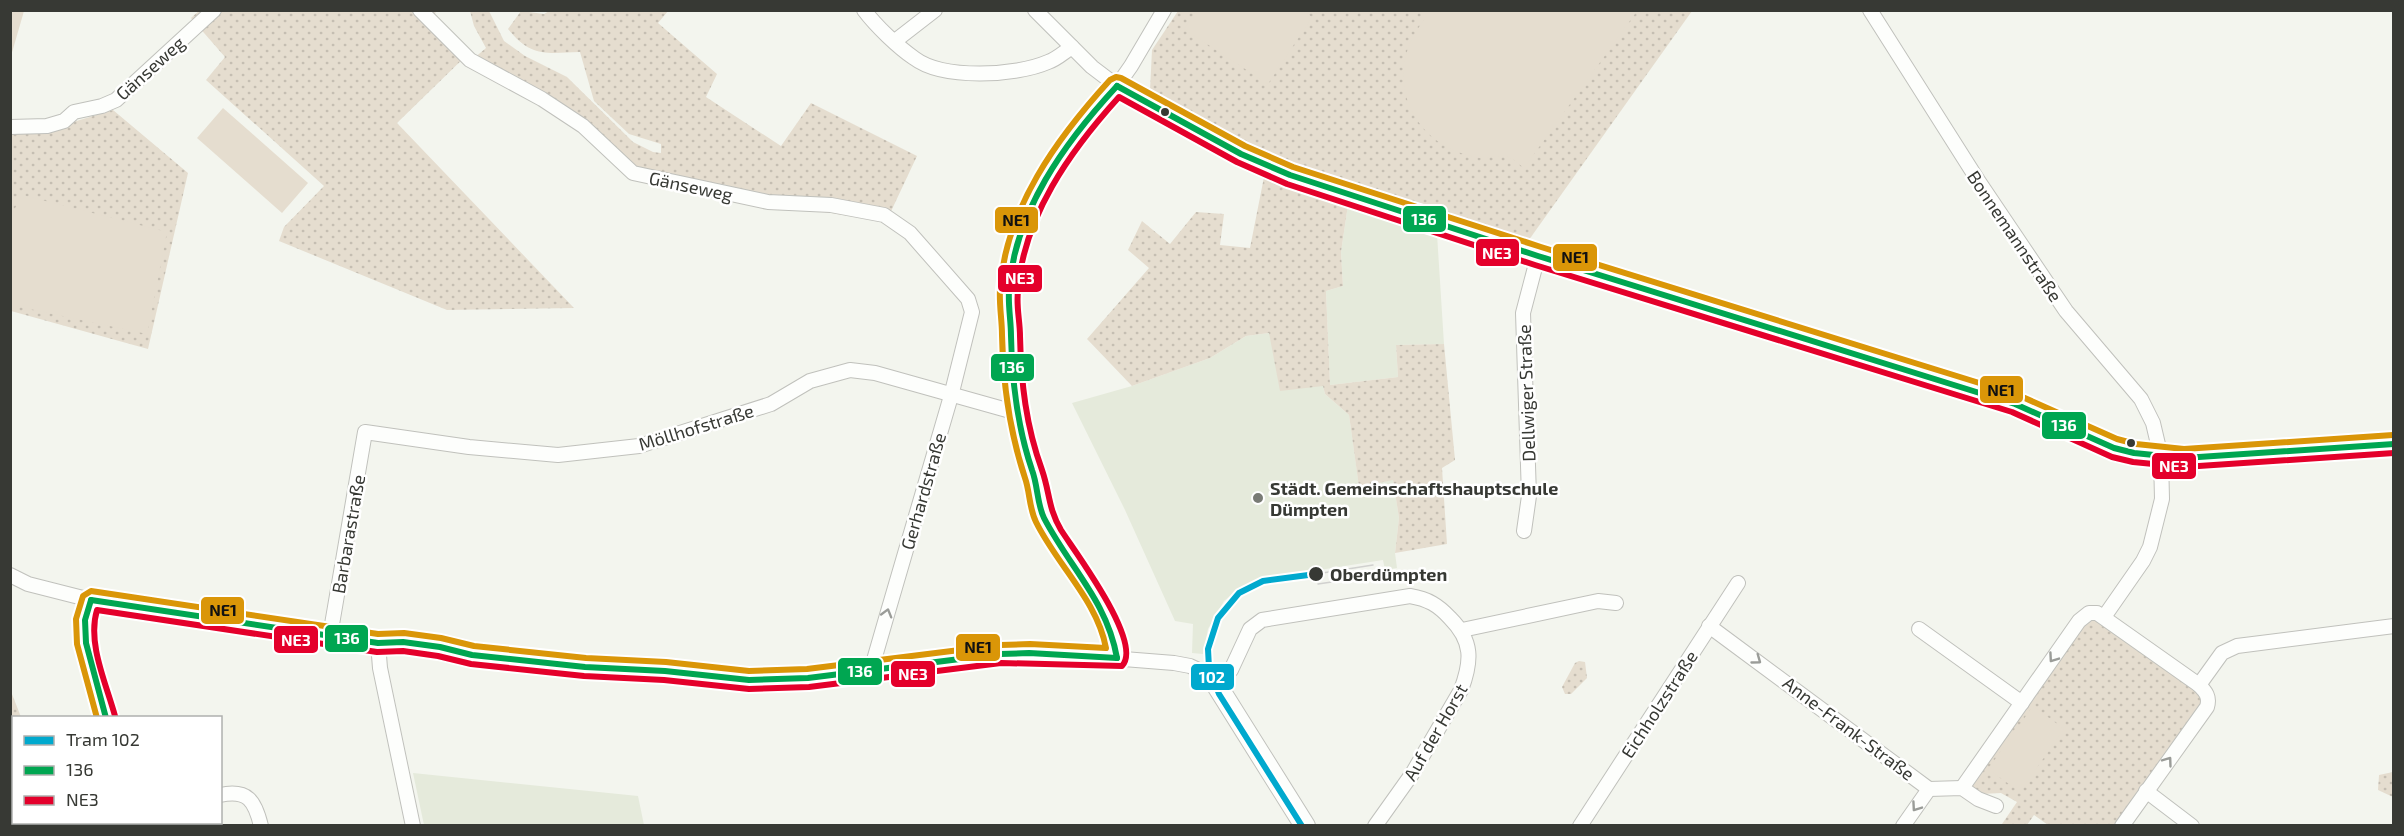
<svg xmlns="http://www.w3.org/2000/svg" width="2404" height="836" font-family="'Exo 2',sans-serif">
<defs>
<pattern id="grass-dots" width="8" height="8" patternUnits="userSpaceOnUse" patternTransform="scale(1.5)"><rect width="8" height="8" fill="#e5ddcf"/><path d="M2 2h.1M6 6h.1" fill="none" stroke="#c5beb2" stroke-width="1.8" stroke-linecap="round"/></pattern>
</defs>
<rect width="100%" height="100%" fill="#f3f5ee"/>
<g fill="#e5eadb">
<polygon points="1348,205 1437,234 1444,344 1396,345 1398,377 1330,385 1326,291 1343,286 1341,252"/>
<polygon points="1269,333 1323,386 1325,394 1349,415 1359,486 1393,479 1399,518 1395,553 1397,568 1385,570 1383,560 1255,580 1241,587 1224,601 1208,629 1203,654 1192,653 1193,624 1175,621 1125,510 1072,403 1132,386 1210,358 1246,336"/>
<polygon points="413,773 638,796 644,825 424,825"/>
</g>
<g fill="url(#grass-dots)">
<polygon points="200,10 436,11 434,17 471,51 397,123 574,308 447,310 279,241 284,227 324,186 206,80 225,57 191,18"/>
<path d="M551,10L668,11L658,23L717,74L706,97L781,146L811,103L917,156L886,222L660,185C644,174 632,162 614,153L473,59L486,48L474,26L470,11H489L504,41L525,56L567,77L633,142L653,152L661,153V144L629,134L594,101L580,52C547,53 531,58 508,29L521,11L544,14Z"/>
<polygon points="1178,11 1692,11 1526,244 1291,165 1150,90 1152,50"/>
<polygon points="113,110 188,173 148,349 11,311 10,131 40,132"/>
<polygon points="1264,177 1348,205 1341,252 1343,286 1326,291 1330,385 1398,377 1396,345 1444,344 1455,460 1442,468 1447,544 1395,553 1399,518 1393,480 1359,487 1349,415 1325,394 1323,386 1280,391 1269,333 1246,336 1210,358 1132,386 1087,339 1149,268 1128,250 1142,221 1170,244 1196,212 1224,214 1220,245 1250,248"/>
<polygon points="2089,619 2095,619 2201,695 2203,700 2114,825 2048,825 2034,815 2027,825 2003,825 2002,824 2017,802 2001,793 1982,794 1972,789 1973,781"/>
<polygon points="1579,661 1585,662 1587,678 1571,694 1565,694 1562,687 1575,663"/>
<polygon points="10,689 21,717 14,718 14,819 11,819"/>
<polygon points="2393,772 2394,772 2393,797 2378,790 2379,775"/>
</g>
<g fill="#e5ddcf">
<polygon points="11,10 24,11 11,56 10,11"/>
<polygon points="1196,11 1303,11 1312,17 1268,84 1184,29"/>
<path d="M1430,11V10L1637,11L1524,168C1519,164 1514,159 1508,157C1501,154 1489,158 1481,158C1474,157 1465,155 1458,152C1419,138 1395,96 1406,55C1410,38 1421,24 1430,11Z"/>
<polygon points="223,108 308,183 282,213 197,138"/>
<polygon points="22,195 167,232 147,334 11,305 11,216"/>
<polygon points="2033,706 2064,729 2020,792 1988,769"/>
</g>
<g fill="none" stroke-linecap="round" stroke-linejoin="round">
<defs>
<g id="street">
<polyline points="420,10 470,60 542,99 583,126 633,173 768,202 831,205 884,215 910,233 968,299 972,312 951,396 887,615 874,660 875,670"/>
<path d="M864,10C876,26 898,47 914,58C943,80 1016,76 1048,62C1057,59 1064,52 1072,47L1092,67L1117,86L1272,168L1538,256L2015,404L2114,448L2134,453L2184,458L2394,444"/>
<polyline points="1035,10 1072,47"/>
<polyline points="1870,10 1979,182 2066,311 2141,399 2153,423 2161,457 2162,499 2150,547 2143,561 2104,617"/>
<polyline points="895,41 935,10"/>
<polyline points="10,127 47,126 64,121 74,112 102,106 116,100 214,10"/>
<polyline points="1524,531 1529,496 1523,313 1538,256"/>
<path d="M10,575L28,584L91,600L378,643L403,642L440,647L472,655L585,667L665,671L749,680L808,678L1000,654L1086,656L1174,663L1190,666L1207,674L1216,684L1231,670L1250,629L1262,620L1410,596C1428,599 1438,605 1450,618C1473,641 1472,661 1461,690L1412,774L1375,826"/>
<polyline points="91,600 85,620 86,643 106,718"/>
<polyline points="1709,626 1929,789 1962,788 1978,799 1996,806"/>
<polyline points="1919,629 2022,703"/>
<polyline points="1462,630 1598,601 1616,603"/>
<polyline points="330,636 365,432 469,447 558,455 639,446 771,404 810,381 850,370 875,373 1014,412"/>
<polyline points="378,643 380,668 413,826"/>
<polyline points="1117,658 1115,639 1098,603 1043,516 1037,483 1024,449 1014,412 1008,291 1011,269 1021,234 1039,194 1053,168 1097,106 1117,86 1131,66 1164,10"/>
<polyline points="2199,685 2222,653 2237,646 2394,626"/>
<path d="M1962,788L2079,621L2089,613H2097L2199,685C2206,692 2210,697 2207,707L2122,826"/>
<polyline points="2146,791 2192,826"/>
<path d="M220,795C248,789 255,801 261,826"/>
<polyline points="133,822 133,826"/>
<polyline points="1580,826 1738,583"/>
<polyline points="1903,826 1929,789"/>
</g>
<polyline id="secondary" points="1216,684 1305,826"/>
</defs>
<use href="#street" stroke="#c0c1bc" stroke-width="16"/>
<use href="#secondary" stroke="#c0c1bc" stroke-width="22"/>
<use href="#street" stroke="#fdfefc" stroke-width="14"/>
<use href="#secondary" stroke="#fdfefc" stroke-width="20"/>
<g stroke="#d1d1cf" stroke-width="1.5">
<polyline points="1316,574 1373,565"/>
<polyline points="1318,584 1379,575"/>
</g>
<defs>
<g id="bus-1">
<polyline points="1117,86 1241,154 1290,175 1538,256 2015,404 2114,448 2134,453 2184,458 2394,444"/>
<path d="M1117,86C1065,142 1014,212 1009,291C1008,306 1011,321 1011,336C1012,383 1017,426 1032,470C1038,486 1037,504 1044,518C1070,568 1107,601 1117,658"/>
<polyline points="91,600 378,643 403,642 440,647 472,655 585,667 665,671 749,680 808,678 1000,654 1029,653 1117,658"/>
<polyline points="91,600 85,620 86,643 106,718"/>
</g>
<path id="bus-2" d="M115,716C106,683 87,643 97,610L377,652L403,651L438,656L471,664L584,676L664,680L749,689L809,687L1001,663L1122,666C1144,643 1075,552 1061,530C1048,508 1050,493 1042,470C1026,426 1021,383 1020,336C1020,321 1016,306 1018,291C1023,217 1070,151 1119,97L1237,162L1287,184L1535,265L2012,412L2112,457L2133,462L2184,467L2394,453"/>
<path id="bus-3" d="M97,718L77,644L76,619L83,596L91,591L378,634L404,633L441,638L474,646L586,658L666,662L749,671L807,669L1000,645L1030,644L1106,648C1097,600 1057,565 1036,522C1029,508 1030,492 1025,478C1009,430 1003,385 1002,335C1002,320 999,305 1000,289C1006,208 1057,138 1110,80L1116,77L1121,78L1245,146L1293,167L1541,247L2018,395L2117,439L2136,444L2184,449L2393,435"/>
</defs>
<use href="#bus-1" stroke="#fff" stroke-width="10"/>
<use href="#bus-2" stroke="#fff" stroke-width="10"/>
<use href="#bus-3" stroke="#fff" stroke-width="10"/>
<use href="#bus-1" stroke="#00a651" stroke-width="6"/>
<use href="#bus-2" stroke="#e4002b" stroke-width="6"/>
<use href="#bus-3" stroke="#da9608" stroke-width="6"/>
<defs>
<polyline id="tram-1" points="1302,826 1219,694 1209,668 1208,649 1218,618 1239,593 1263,581 1316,574"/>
</defs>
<use href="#tram-1" stroke="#fff" stroke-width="10"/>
<use href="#tram-1" stroke="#00a9ce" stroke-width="6"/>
</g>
<defs><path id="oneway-chevron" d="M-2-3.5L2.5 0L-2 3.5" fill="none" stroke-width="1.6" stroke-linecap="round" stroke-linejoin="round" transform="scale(1.5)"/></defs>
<g stroke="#9a9c98">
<use href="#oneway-chevron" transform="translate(887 613) rotate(-74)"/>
<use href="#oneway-chevron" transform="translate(2053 658) rotate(125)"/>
<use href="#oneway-chevron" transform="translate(1757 660) rotate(36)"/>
<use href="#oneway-chevron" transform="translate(2168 761) rotate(-54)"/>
<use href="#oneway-chevron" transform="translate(1916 807) rotate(125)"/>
</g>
<g fill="#373934" stroke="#fff" stroke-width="2">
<circle cx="1165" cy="112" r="5"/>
<circle cx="2131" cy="443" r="5"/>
<circle cx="1316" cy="574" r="8"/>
</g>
<circle fill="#797b75" stroke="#fff" stroke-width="2" cx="1258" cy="498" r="6"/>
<g text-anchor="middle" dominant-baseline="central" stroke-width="5" stroke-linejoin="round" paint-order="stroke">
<g font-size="18" fill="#373934" stroke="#fff">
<text transform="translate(150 68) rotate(-42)">Gänseweg</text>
<text transform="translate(691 186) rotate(12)">Gänseweg</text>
<text transform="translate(2015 236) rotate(56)">Bonnemannstraße</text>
<text transform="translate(1526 393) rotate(-92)">Dellwiger Straße</text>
<text transform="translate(696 427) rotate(-17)">Möllhofstraße</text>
<text transform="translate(923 491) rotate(-74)">Gerhardstraße</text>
<text transform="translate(348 534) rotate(-80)">Barbarastraße</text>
<text transform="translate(1659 704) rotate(-57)">Eichholzstraße</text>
<text transform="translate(1849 728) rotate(37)">Anne-Frank-Straße</text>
<text transform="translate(1435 732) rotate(-60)">Auf der Horst</text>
</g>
<g font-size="18" font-weight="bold" fill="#373934" stroke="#fff" text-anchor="start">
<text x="1270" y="488">Städt. Gemeinschaftshauptschule<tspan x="1270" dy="21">Dümpten</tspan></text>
</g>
<g font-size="18" font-weight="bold" fill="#373934" stroke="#fff" text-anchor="start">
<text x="1330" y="574">Oberdümpten</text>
</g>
</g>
<g stroke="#fff" stroke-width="2">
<rect x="1402" y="205" width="45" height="28" rx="6" fill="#00a651"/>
<rect x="994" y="206" width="45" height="28" rx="6" fill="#da9608"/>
<rect x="1475" y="238" width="45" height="29" rx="6" fill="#e4002b"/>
<rect x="1552" y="243" width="46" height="29" rx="6" fill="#da9608"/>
<rect x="997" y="264" width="46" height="29" rx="6" fill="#e4002b"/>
<rect x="990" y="353" width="45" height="29" rx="6" fill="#00a651"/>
<rect x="1979" y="375" width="45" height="29" rx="6" fill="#da9608"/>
<rect x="2041" y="411" width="46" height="29" rx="6" fill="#00a651"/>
<rect x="2151" y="452" width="46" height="28" rx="6" fill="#e4002b"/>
<rect x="200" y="596" width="45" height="29" rx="6" fill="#da9608"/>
<rect x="324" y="624" width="45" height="29" rx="6" fill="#00a651"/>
<rect x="273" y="625" width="46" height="29" rx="6" fill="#e4002b"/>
<rect x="955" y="633" width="46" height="29" rx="6" fill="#da9608"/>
<rect x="837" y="657" width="46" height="29" rx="6" fill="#00a651"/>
<rect x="890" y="660" width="46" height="28" rx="6" fill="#e4002b"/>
<rect x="1190" y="663" width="45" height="28" rx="6" fill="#00a9ce"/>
</g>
<g font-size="16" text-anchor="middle" font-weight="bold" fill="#fff">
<text x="1424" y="225">136</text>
<text x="1497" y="259">NE3</text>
<text x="1020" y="284">NE3</text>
<text x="1012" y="373">136</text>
<text x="2064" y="431">136</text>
<text x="2174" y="472">NE3</text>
<text x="347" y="644">136</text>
<text x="296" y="646">NE3</text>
<text x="860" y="677">136</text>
<text x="913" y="680">NE3</text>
<text x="1212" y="683">102</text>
</g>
<g font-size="16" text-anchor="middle" font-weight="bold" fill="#111">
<text x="1016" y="226">NE1</text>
<text x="1575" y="263">NE1</text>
<text x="2001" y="396">NE1</text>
<text x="223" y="616">NE1</text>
<text x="978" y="653">NE1</text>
</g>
<rect width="2404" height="836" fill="none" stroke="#373934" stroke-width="24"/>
<rect x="12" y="716" width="210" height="108" fill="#ffffff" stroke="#afb0ae" stroke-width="1.5"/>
<rect x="24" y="736" width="30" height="9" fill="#00a9ce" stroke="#afb0ae" stroke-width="1.5"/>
<text x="66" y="746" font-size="18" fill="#373934">Tram 102</text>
<rect x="24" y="766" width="30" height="9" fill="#00a651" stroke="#afb0ae" stroke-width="1.5"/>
<text x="66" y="776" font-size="18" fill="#373934">136</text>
<rect x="24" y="796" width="30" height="9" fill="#e4002b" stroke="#afb0ae" stroke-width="1.5"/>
<text x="66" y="806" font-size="18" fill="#373934">NE3</text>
</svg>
